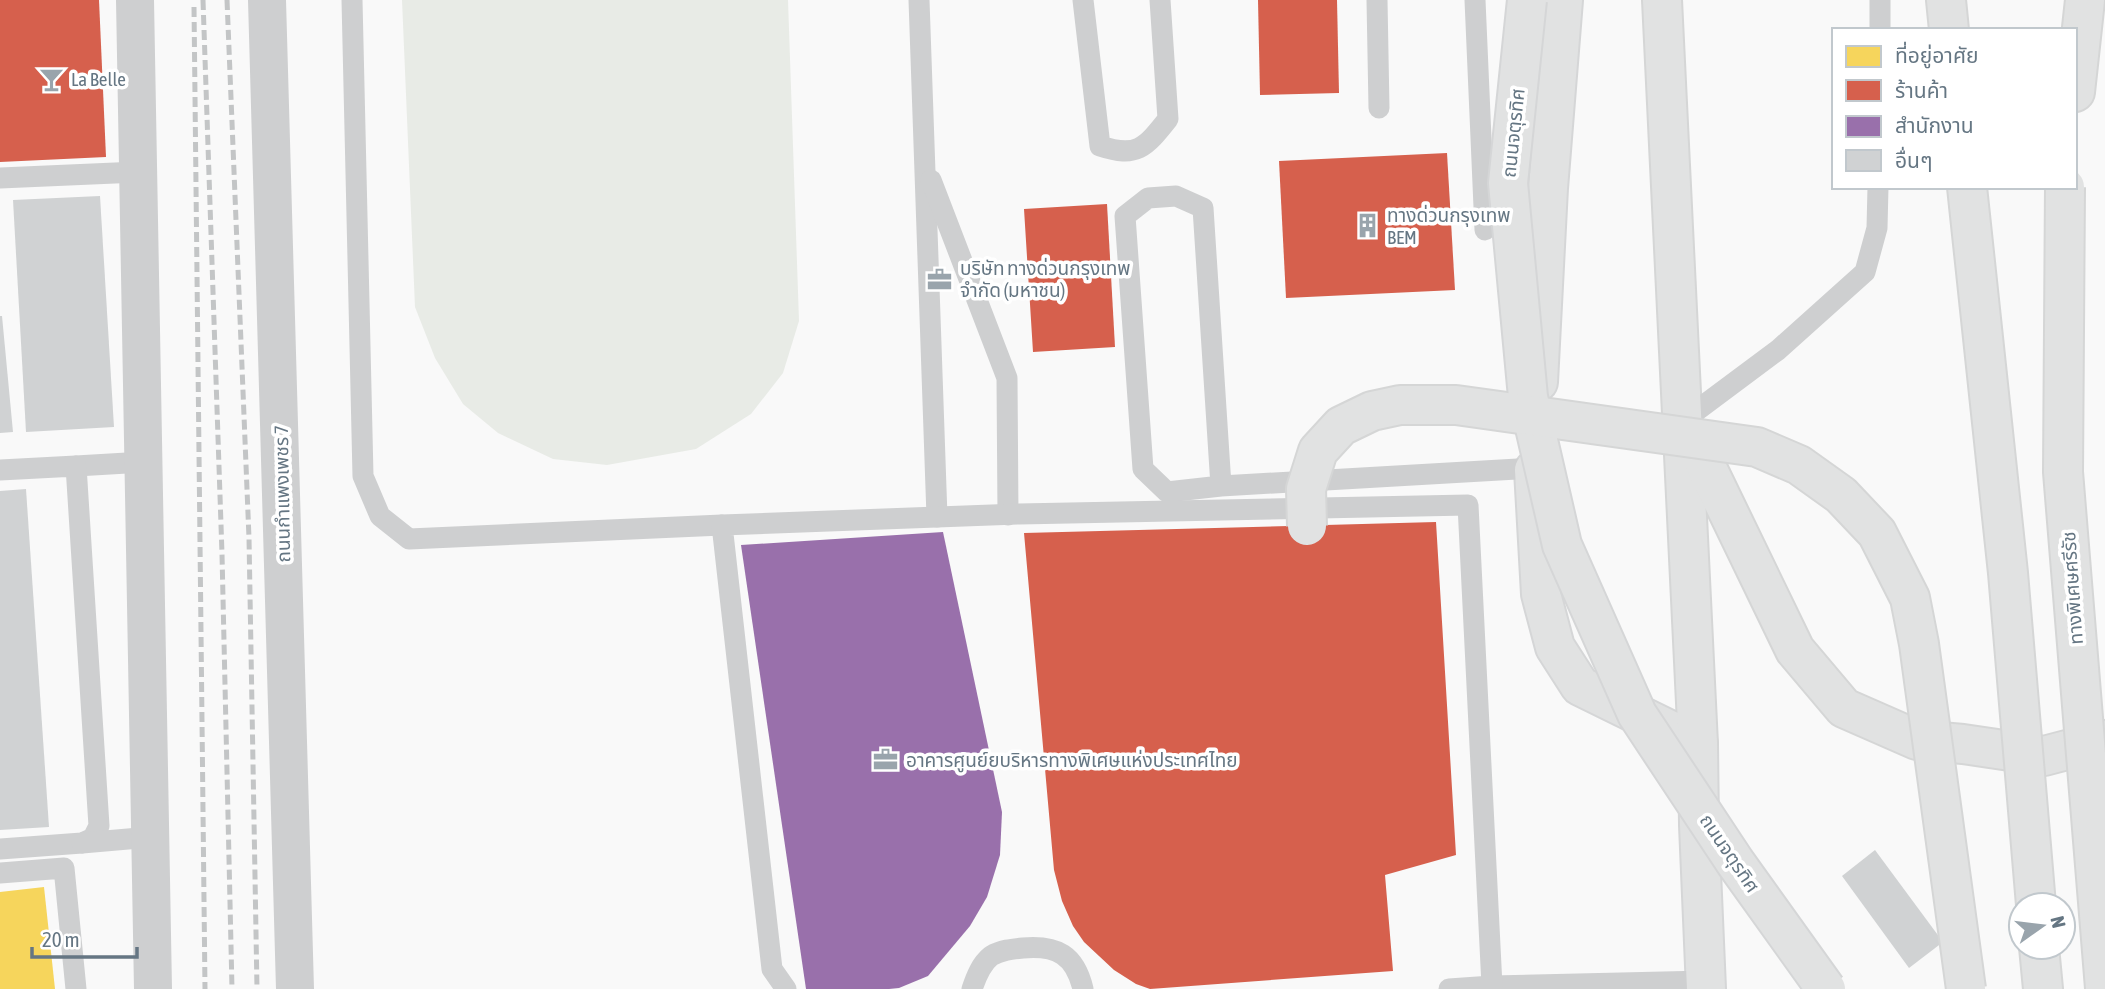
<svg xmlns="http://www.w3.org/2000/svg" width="2105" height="989" font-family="'Asap Condensed','Noto Sans Thai',sans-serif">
<rect width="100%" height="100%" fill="#f9f9f9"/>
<polygon fill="#e8ebe6" points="402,0 788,0 799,321 783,373 751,414 696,449 607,465 553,459 498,433 463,404 435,358 415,307"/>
<polygon fill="#f6d55c" points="44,887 55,989 0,989 0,892"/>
<g fill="#d6604d">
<polygon points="0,0 99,0 106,157 0,162"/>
<polygon points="1258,0 1337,0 1339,93 1260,95"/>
<polygon points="1447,153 1455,290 1286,298 1279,161"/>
<polygon points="1107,204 1115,347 1033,352 1024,209"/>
<polygon points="1436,522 1456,855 1385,875 1393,971 1150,989 1136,984 1114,970 1084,942 1073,926 1062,901 1054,870 1024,533"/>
</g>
<polygon fill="#9970ab" points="943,532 1002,812 1000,855 987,897 970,926 928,976 899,988 889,989 806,989 741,545"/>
<g fill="#d0d2d3">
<polygon points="100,196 114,427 26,432 13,200"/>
<polygon points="0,316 2,316 13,432 0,433"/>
<polygon points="26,489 49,827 0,830 0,491"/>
<polygon points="1875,850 1943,942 1909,968 1842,876"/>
</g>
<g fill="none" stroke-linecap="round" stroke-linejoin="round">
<defs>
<g id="secondary">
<polyline points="1538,382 1548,188 1563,0"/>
<polyline points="1534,470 1541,594 1555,647 1580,686 1698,744 1699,825 1706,989"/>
</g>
<g id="motorway">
<polyline points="1662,0 1698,744"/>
<polyline points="1946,0 1949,30"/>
<polyline points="2075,92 2085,0"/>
<polyline points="1691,435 1795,650 1844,708 1917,740 1963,744 2044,756 2105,740"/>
<polyline points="2039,947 2043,989"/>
</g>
</defs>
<use href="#secondary" stroke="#d5d6d7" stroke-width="42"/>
<use href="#motorway" stroke="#d5d6d6" stroke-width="42"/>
<g stroke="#cecfd0" stroke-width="21">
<polyline points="352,0 363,476 380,516 409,539 722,525"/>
<polyline points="919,0 937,517"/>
<path d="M1083,0L1100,146C1137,158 1145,148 1168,119L1160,0"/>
<polyline points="1377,0 1379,108"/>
<polyline points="1475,0 1485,230"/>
<polyline points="1880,0 1880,30"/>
<polyline points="0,178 138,172"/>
<polyline points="931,180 1007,378 1008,515"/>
<polyline points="1684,420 1778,350 1865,272 1877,228 1878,187"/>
<polyline points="76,466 144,462"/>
<polyline points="0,470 76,466 99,826 93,838 82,843 0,849"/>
<polyline points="1221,486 1203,208 1176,196 1148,198 1125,216 1143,469 1167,492 1221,486 1534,468"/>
<polyline points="82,843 151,837"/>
<polyline points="0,873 64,868 76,989"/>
<polyline points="1492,986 1706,981"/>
<polyline points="786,989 772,969 722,525 1019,514 1468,505 1492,986 1449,989"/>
<path d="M972,989C976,977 981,964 991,956C1001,950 1012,949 1023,948C1057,945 1075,955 1083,989"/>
</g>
<g stroke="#cecfd0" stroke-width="38">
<polyline points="135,0 153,989"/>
<polyline points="267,0 295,989"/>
</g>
<use href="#secondary" stroke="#e1e2e2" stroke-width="38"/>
<use href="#motorway" stroke="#e1e2e2" stroke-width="38"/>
<g stroke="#c3c5c6" stroke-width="5" stroke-dasharray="10 5" stroke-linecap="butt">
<polyline points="203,0 222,554 232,989"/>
<polyline points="227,0 249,538 257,989"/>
<polyline points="194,7 205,989"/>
</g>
<defs>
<polyline id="secondary-bridge" points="1527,0 1508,183 1528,397 1562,545 1637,714 1735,862 1826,989"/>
<g id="motorway-bridge">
<polyline points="1967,187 2008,573 2036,905"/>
<polyline points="2065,187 2063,472 2105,988"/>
<polyline points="1307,526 1306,489 1318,451 1341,426 1372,411 1400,405 1456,405 1757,447 1799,465 1841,495 1877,533 1910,598 1919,644 1966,989"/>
</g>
</defs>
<use href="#secondary-bridge" stroke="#d5d6d7" stroke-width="42" stroke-linecap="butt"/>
<use href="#motorway-bridge" stroke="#d5d6d6" stroke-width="42" stroke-linecap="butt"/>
<use href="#secondary-bridge" stroke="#e1e2e2" stroke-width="38"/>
<use href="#motorway-bridge" stroke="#e1e2e2" stroke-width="38"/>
</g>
<defs>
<symbol id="bar-bare" viewBox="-9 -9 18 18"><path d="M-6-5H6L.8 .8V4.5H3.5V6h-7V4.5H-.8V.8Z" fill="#99a4ac" stroke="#fff" stroke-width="2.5" paint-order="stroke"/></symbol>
<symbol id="building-bare" viewBox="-9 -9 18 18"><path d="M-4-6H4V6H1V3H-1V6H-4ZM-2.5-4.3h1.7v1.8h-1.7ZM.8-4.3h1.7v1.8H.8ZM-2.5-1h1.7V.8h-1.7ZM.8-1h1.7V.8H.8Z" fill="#99a4ac" stroke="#fff" stroke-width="2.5" paint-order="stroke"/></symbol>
<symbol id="office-bare" viewBox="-9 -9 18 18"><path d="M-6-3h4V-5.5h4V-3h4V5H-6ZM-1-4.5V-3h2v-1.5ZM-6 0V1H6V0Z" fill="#99a4ac" stroke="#fff" stroke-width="2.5" paint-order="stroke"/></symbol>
</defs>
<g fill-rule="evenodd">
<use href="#bar-bare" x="34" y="62" width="35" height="35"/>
<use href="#building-bare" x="1350" y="208" width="35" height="35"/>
<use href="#office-bare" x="922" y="262" width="35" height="35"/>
<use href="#office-bare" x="868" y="742" width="35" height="35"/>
</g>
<g text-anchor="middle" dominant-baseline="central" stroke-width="7" stroke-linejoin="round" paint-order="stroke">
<g font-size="19" fill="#657683" stroke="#fff" text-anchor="start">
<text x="71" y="79">La Belle</text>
<text x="1387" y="215">ทางด่วนกรุงเทพ<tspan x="1387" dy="22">BEM</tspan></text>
<text x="960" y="268">บริษัท ทางด่วนกรุงเทพ<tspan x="960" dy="22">จำกัด (มหาชน)</tspan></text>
<text x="906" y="760">อาคารศูนย์ยบริหารทางพิเศษแห่งประเทศไทย</text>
</g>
<g font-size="19" fill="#657683" stroke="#fff">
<text transform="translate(1513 133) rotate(-84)">ถนนจตุรทิศ</text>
<text transform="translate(282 494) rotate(-91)">ถนนกำแพงเพชร 7</text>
<text transform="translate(2072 588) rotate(-94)">ทางพิเศษศรีรัช</text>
<text transform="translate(1730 853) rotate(56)">ถนนจตุรทิศ</text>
</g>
</g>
<rect x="1832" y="28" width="245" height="161" fill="#ffffff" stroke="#c1c8cd" stroke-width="2"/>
<rect x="1846" y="46" width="35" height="21" fill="#f6d55c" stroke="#c1c8cd" stroke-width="2"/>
<text x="1895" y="63" font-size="21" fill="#657683">ที่อยู่อาศัย</text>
<rect x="1846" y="80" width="35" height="21" fill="#d6604d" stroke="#c1c8cd" stroke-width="2"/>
<text x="1895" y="98" font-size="21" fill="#657683">ร้านค้า</text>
<rect x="1846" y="116" width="35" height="21" fill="#9970ab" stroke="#c1c8cd" stroke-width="2"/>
<text x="1895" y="133" font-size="21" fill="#657683">สำนักงาน</text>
<rect x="1846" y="150" width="35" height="21" fill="#d0d2d3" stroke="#c1c8cd" stroke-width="2"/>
<text x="1895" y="168" font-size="21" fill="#657683">อื่นๆ</text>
<g transform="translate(2042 926) rotate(76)"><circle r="33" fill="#ffffff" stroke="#c1c8cd" stroke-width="2"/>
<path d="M0-5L12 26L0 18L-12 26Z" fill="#99a4ac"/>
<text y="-10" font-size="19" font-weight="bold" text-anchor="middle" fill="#657683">N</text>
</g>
<path d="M32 947v10h105v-10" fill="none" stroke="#657683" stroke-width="3.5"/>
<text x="42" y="947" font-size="21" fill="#657683" stroke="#ffffff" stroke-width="5" paint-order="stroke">20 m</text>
</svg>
